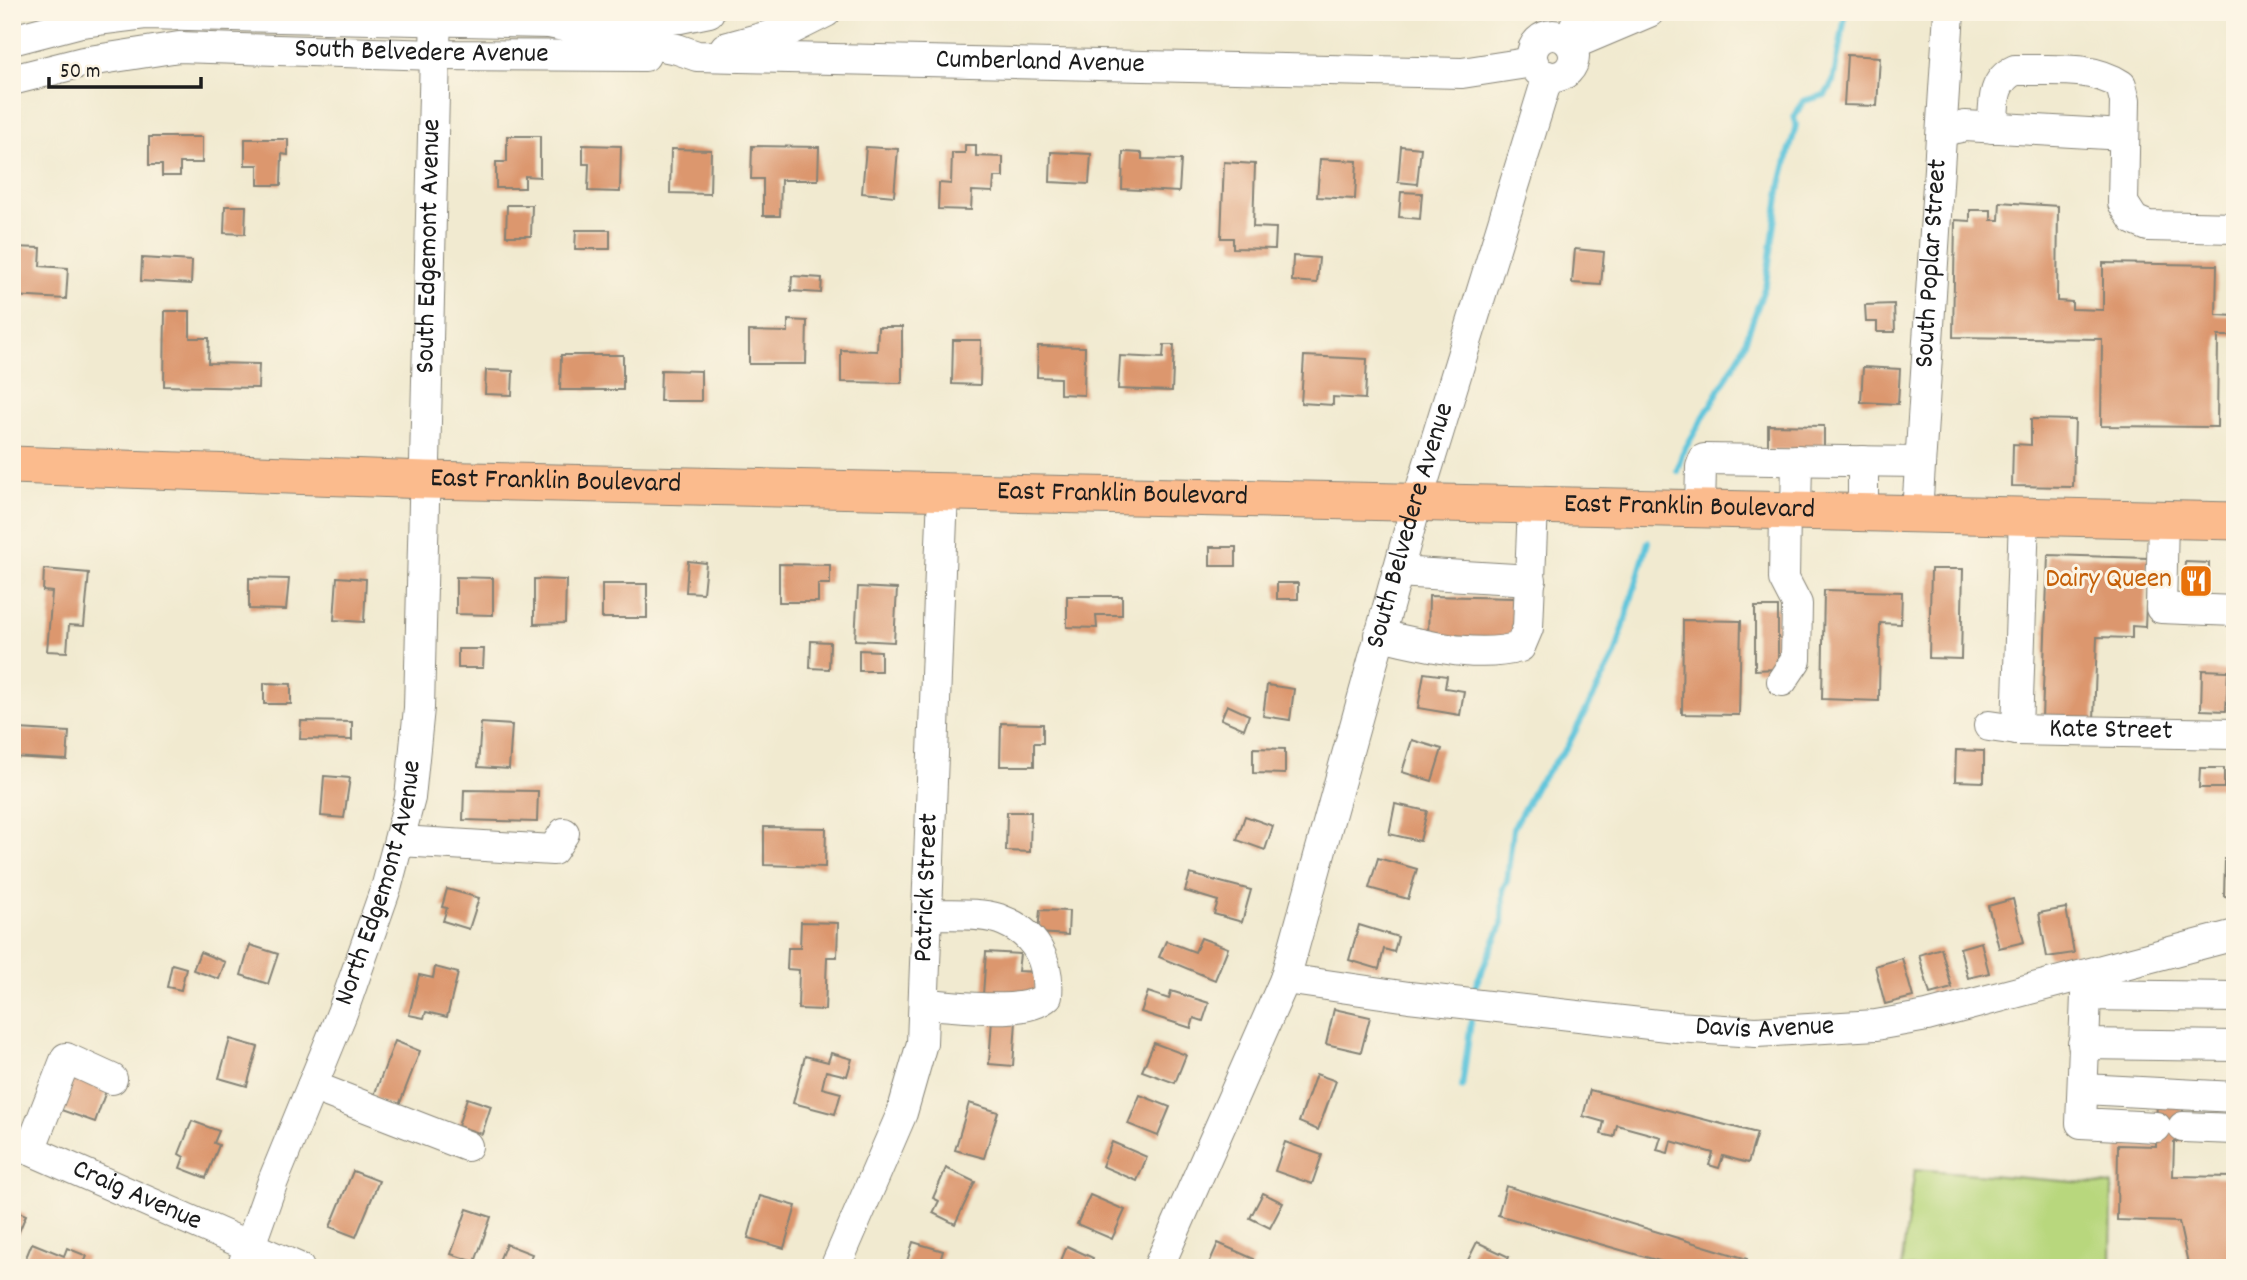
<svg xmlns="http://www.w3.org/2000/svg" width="2247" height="1280" font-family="Dekko,sans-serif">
<rect width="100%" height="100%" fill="#fcf5e5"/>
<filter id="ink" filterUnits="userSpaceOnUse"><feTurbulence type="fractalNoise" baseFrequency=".0143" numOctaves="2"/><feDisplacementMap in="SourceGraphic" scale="14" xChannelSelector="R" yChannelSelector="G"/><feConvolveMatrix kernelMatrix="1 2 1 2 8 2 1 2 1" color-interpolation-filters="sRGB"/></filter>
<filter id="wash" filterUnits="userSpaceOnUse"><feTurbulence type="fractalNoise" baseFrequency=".00686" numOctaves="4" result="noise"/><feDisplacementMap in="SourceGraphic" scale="28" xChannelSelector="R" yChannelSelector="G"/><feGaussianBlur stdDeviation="1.57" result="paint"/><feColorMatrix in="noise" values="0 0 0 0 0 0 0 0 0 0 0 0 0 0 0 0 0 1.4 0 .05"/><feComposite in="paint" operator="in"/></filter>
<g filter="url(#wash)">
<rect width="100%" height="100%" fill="#f1ead0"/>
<polygon fill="#b8d77d" stroke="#6a7a4c" stroke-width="2" points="1915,1169 2112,1185 2111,1268 1901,1268"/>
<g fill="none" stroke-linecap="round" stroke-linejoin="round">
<g stroke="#5ec5db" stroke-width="6">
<polyline points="1677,471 1682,454 1741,353 1766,283 1781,184 1796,125 1794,118 1803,101 1825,95 1833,82 1846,12"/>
<polyline points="1473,991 1502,925 1503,888 1507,881 1513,829 1536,786 1567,747 1615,655 1648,542"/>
<polyline points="1462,1087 1471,1021"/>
</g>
</g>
<g id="blocks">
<g fill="#dc976e">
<polygon points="1847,55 1880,57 1877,106 1844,105"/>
<polygon points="507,136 540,136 540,177 525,176 525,188 496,188 496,162 507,162"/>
<polygon points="149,137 202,137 202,163 180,163 180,176 162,176 162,165 149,165"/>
<polygon points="245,139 288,139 288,155 282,154 281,185 258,185 258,165 245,165"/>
<polygon points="583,145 621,146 620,192 588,191 589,164 583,164"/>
<polygon points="965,145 976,145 976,156 1003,157 1003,177 994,177 993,192 972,191 971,210 938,209 939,183 951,184 952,153 965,153"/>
<polygon points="752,146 819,147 818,180 781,180 780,216 763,216 763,179 751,179"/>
<polygon points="1401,146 1421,148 1417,184 1398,182"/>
<polygon points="866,147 898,149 894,196 862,193"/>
<polygon points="671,149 711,150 710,194 670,193"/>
<polygon points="1051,152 1091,154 1089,184 1050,182"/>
<polygon points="1123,152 1142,153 1142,159 1181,160 1179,192 1122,189"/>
<polygon points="1320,159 1357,161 1355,199 1317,197"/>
<polygon points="1224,162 1255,164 1253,227 1276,228 1275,249 1233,248 1233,238 1221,238"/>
<polygon points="1401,192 1422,193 1420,219 1399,217"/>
<polygon points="2000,202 2058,206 2057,301 2072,302 2072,309 2103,310 2103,263 2217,265 2216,315 2235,316 2235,336 2218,336 2217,427 2101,426 2102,339 1953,337 1955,220 1970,221 1970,210 1991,210 1991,220 1999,220"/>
<polygon points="507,205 532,205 531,236 506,236"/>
<polygon points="225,206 246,206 245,234 224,233"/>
<polygon points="576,230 610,230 610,249 575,249"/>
<polygon points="12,247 41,248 40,266 68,268 66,299 12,296"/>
<polygon points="1575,249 1604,252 1601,285 1572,283"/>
<polygon points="1293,256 1319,258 1317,283 1292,281"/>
<polygon points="142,258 192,261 191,284 141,281"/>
<polygon points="792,276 822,278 821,293 791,291"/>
<polygon points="1894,304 1895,332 1877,332 1877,322 1866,322 1865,305"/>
<polygon points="165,311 190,311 190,338 209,338 208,363 259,364 258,388 164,386"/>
<polygon points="788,320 807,321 806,364 749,364 749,331 788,332"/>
<polygon points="878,327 902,327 902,383 841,382 841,350 877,351"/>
<polygon points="953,340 981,340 980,385 952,384"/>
<polygon points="1164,345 1174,345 1172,391 1118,389 1120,356 1163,358"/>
<polygon points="1038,346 1085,347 1084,395 1060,394 1060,378 1037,377"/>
<polygon points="561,355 623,355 623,390 560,390"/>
<polygon points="1304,356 1367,359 1365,399 1333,397 1333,405 1301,403"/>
<polygon points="1863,367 1900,369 1898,404 1861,402"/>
<polygon points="486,370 513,371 512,395 485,394"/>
<polygon points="661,370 701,371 701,401 660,401"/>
<polygon points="2031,419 2075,420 2073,487 2012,486 2013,444 2031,445"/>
<polygon points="1768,425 1824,426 1824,450 1768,450"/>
<rect x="1210" y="547" width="26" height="19"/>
<polygon points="2048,555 2148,558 2145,627 2132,626 2132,638 2097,637 2094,720 2042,718"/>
<polygon points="688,561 706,563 703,593 686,592"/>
<polygon points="2185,562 2209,563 2208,601 2183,600"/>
<polygon points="779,564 830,565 830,584 818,584 818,602 779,602"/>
<polygon points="44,569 89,573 84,626 69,625 67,652 47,651 52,592 43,591"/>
<polygon points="1931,569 1963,569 1961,659 1929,658"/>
<polygon points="337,577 366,579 364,622 334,620"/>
<polygon points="456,577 493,578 493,615 456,614"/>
<polygon points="249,578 289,579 286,610 249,609"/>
<polygon points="534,579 566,580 565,623 534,624"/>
<rect x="1277" y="583" width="21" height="16"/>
<rect x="602" y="584" width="45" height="34"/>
<polygon points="858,587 897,589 894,642 855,640"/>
<polygon points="1824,590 1902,592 1901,624 1880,623 1879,701 1822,699"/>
<polygon points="1067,596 1122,596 1122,615 1096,615 1097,628 1067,627"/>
<polygon points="1429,596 1515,598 1514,641 1428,639"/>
<polygon points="1755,607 1778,607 1778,669 1755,670"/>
<polygon points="1683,620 1741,621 1739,715 1682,714"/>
<polygon points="811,641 830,642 829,669 810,668"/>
<polygon points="458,649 484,649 483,668 458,668"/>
<polygon points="859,650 881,651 881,671 859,671"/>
<polygon points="2202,670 2228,671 2226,711 2201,710"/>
<polygon points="1424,673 1447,676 1445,688 1464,691 1460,715 1418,708"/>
<polygon points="264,683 291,684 291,704 264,704"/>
<polygon points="1267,685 1294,689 1290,720 1263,716"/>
<polygon points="1227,705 1249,715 1244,729 1221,719"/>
<polygon points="12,719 20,719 19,729 69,732 67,760 12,757"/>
<polygon points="301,721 352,722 352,740 300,739"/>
<polygon points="481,723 512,725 509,769 478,767"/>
<polygon points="1001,723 1043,724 1043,743 1034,743 1034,766 1000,766"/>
<polygon points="1412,740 1442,749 1432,781 1402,772"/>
<polygon points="1253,748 1285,749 1285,774 1253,773"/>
<polygon points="1956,750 1984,751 1984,782 1955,781"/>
<polygon points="2200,768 2224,768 2224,788 2199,788"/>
<polygon points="324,776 350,778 344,818 321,816"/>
<polygon points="464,790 538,791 537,822 463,820"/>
<polygon points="1395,804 1427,811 1420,841 1389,834"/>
<polygon points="1007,812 1031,812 1030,852 1006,851"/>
<polygon points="1245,816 1273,826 1265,850 1237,840"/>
<polygon points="764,827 826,828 825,867 764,865"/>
<polygon points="1378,858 1417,869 1408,899 1369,888"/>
<polygon points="2225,859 2235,859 2235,897 2224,896"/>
<polygon points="1190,874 1251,890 1242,922 1214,914 1218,901 1185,891"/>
<polygon points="447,889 479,898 469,929 443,921 447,908 442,907"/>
<polygon points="2013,899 2024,942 1999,948 1988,906"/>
<polygon points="2066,908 2074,953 2047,957 2039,913"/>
<polygon points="1040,910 1069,911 1068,935 1038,933"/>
<polygon points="801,922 838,923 837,957 827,957 825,1010 798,1009 799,970 787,969 788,948 800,948"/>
<polygon points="1359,925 1398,937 1394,952 1384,949 1379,969 1349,960"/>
<polygon points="1201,938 1228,948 1215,980 1159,957 1166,941 1195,952"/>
<polygon points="1981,942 1989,973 1968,978 1960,948"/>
<polygon points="250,945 278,954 268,984 241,975"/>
<polygon points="1941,948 1952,988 1930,994 1919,955"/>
<polygon points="200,952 225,962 219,979 193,970"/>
<polygon points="986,952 1020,954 1018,971 1036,972 1035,998 983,995"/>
<polygon points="1902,958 1913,997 1885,1004 1875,966"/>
<polygon points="172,964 186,968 181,990 167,987"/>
<polygon points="435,967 458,973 447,1017 426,1012 424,1018 409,1015 419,975 433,978"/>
<polygon points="1171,991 1209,1003 1203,1021 1194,1018 1191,1028 1141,1012 1148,992 1169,999"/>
<polygon points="1334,1009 1370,1017 1361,1052 1326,1044"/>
<polygon points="992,1019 1016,1021 1013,1066 989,1064"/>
<polygon points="230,1039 258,1047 247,1086 219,1078"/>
<polygon points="395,1041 420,1051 398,1108 373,1098"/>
<polygon points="1154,1043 1186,1055 1175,1083 1142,1071"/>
<polygon points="831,1053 852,1059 847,1076 826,1071 822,1088 841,1093 835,1114 793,1103 805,1056 828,1062"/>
<polygon points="1316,1074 1336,1081 1318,1130 1299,1122"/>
<polygon points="73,1076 107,1088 95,1122 61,1110"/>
<polygon points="1590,1090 1757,1133 1748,1163 1723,1156 1719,1168 1709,1165 1713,1153 1671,1141 1668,1153 1657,1150 1661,1137 1617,1125 1614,1137 1601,1134 1604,1122 1583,1116"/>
<polygon points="2157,1094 2183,1107 2182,1142 2174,1142 2173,1176 2235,1177 2235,1268 2189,1268 2179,1222 2117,1220 2118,1145 2156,1146"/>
<polygon points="1140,1095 1170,1107 1158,1136 1128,1124"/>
<polygon points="467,1098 491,1106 482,1134 458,1126"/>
<polygon points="969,1103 998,1112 984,1158 955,1150"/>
<polygon points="192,1121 219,1131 214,1143 219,1145 206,1178 180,1168 184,1157 179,1154"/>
<polygon points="1112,1142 1147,1157 1137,1181 1102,1166"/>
<polygon points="1285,1142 1322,1155 1312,1184 1275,1171"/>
<polygon points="946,1168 975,1182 955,1224 933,1213 939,1201 933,1198"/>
<polygon points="353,1171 379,1181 356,1237 330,1227"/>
<polygon points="1506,1186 1747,1259 1745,1268 1684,1268 1498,1215"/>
<polygon points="1263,1193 1283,1203 1270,1228 1250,1218"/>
<polygon points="1090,1195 1125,1210 1112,1239 1077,1224"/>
<polygon points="760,1196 796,1206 784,1248 748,1238"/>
<polygon points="12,1209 26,1215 16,1239 12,1237"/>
<polygon points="467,1209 491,1217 475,1262 451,1254"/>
<polygon points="913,1242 943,1251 938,1268 905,1268"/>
<polygon points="1477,1242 1509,1257 1504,1268 1464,1268"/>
<polygon points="32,1243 64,1256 67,1248 87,1256 82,1268 45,1268 25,1260"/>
<polygon points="1218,1243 1254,1259 1250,1268 1207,1268"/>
<polygon points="506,1244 532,1254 527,1268 496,1268"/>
<polygon points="1067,1246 1093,1258 1089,1268 1058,1268"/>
</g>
</g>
</g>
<g filter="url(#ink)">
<use href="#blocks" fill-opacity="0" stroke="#868376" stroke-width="2"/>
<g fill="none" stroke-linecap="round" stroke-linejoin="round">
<defs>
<g id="minor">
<path id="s1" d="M549,23L677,49L697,56L1462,73L1533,62"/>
<circle cx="1553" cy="56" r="21"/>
<polyline points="12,40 81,22 145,14 549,23 680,18 709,12"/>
<polyline points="1569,42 1580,12"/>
<polyline points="1571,45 1649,12"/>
<polyline points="725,48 790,30 826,12"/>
<path id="s2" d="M12,80L83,62L179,47L436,55L645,56"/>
<path d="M1993,128C1994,105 1991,81 2015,70C2051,71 2090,65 2121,85L2125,101L2123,203L2134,220L2148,226L2235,228"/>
<polyline points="1942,131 1965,126 2124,135"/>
<polyline points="1700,508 1701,467 1704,459 1920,462"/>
<polyline points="1796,511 1797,460"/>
<polyline points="1863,512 1863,461"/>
<path id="s3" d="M1917,513L1949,12"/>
<polyline points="2163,519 2161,608 2235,611"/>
<polyline points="1397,572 1531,580"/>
<path d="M1379,635C1424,644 1475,660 1520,647L1528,628L1533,505"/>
<polyline points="1782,681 1796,660 1797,604 1784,579 1785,510"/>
<path id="s4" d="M1989,726L2017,730L2235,734"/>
<polyline points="2017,730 2024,516"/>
<polyline points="400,841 553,850 564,833"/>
<path id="s5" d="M1285,979L1409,997L1676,1027L1756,1032L1876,1025L1927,1016L2235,935"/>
<path d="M924,1004C954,1005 1026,1017 1047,996C1050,960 1035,932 999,919C978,912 949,915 927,914"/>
<polyline points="2083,1044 2235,1046"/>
<polyline points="312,1086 467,1146"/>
<polyline points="2084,1089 2235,1097"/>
<polyline points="2156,1127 2081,1123 2086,995 2235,997"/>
<polyline points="2183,1127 2235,1129"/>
<path id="s6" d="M12,1142L299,1268"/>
<polyline points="30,1150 66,1058 112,1079"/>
<path id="s7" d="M242,1268L273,1181L342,1013L387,885L410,798L419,708L436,12"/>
<path id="s8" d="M835,1268L902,1113L922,1043L943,492"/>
<path id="s9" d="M1158,1268L1285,979L1417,502L1548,76"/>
</g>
<g id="major">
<path id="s10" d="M12,465L427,480L2235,521"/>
</g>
</defs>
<use href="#minor" stroke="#868376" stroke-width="32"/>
<use href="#major" stroke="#868376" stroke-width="39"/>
<use href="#minor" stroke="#fff" stroke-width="30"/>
<use href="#major" stroke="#fbbb8d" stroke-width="37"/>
</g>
</g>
<defs>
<symbol id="restaurant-square" viewBox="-11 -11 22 22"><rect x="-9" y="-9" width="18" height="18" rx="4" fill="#e8710a" stroke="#fcf5e5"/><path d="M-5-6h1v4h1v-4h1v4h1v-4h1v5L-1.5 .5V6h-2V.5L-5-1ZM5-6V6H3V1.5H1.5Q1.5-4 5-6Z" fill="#fff"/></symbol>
</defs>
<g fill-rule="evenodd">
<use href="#restaurant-square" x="2177" y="562" width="38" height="38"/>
</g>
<g text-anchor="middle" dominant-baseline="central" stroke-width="6" stroke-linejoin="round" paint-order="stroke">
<g font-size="28" fill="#1c1c1c" stroke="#fcf5e5">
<text stroke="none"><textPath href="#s2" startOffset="413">South Belvedere Avenue</textPath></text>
<text stroke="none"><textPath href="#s1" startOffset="495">Cumberland Avenue</textPath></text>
<text stroke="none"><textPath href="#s7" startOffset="1052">South Edgemont Avenue</textPath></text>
<text stroke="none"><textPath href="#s3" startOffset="250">South Poplar Street</textPath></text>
<text stroke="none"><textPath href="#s10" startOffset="544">East Franklin Boulevard</textPath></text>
<text stroke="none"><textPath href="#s10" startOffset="1111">East Franklin Boulevard</textPath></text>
<text stroke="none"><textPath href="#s10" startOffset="1678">East Franklin Boulevard</textPath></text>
<text stroke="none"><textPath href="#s9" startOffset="786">South Belvedere Avenue</textPath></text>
<text stroke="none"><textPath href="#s4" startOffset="122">Kate Street</textPath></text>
<text stroke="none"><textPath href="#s7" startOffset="410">North Edgemont Avenue</textPath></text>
<text stroke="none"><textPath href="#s8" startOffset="397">Patrick Street</textPath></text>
<text stroke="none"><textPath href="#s5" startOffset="483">Davis Avenue</textPath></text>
<text stroke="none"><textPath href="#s6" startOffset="136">Craig Avenue</textPath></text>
</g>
<g font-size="28" fill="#c56008" stroke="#fcf5e5" text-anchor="end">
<text x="2172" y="581">Dairy Queen</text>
</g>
</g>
<rect width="2247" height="1280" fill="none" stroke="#fcf5e5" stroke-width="42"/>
<path d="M49 77v10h152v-10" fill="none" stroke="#1c1c1c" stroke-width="3.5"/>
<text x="60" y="77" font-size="21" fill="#1c1c1c" stroke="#fcf5e5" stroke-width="5" paint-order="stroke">50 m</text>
</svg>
